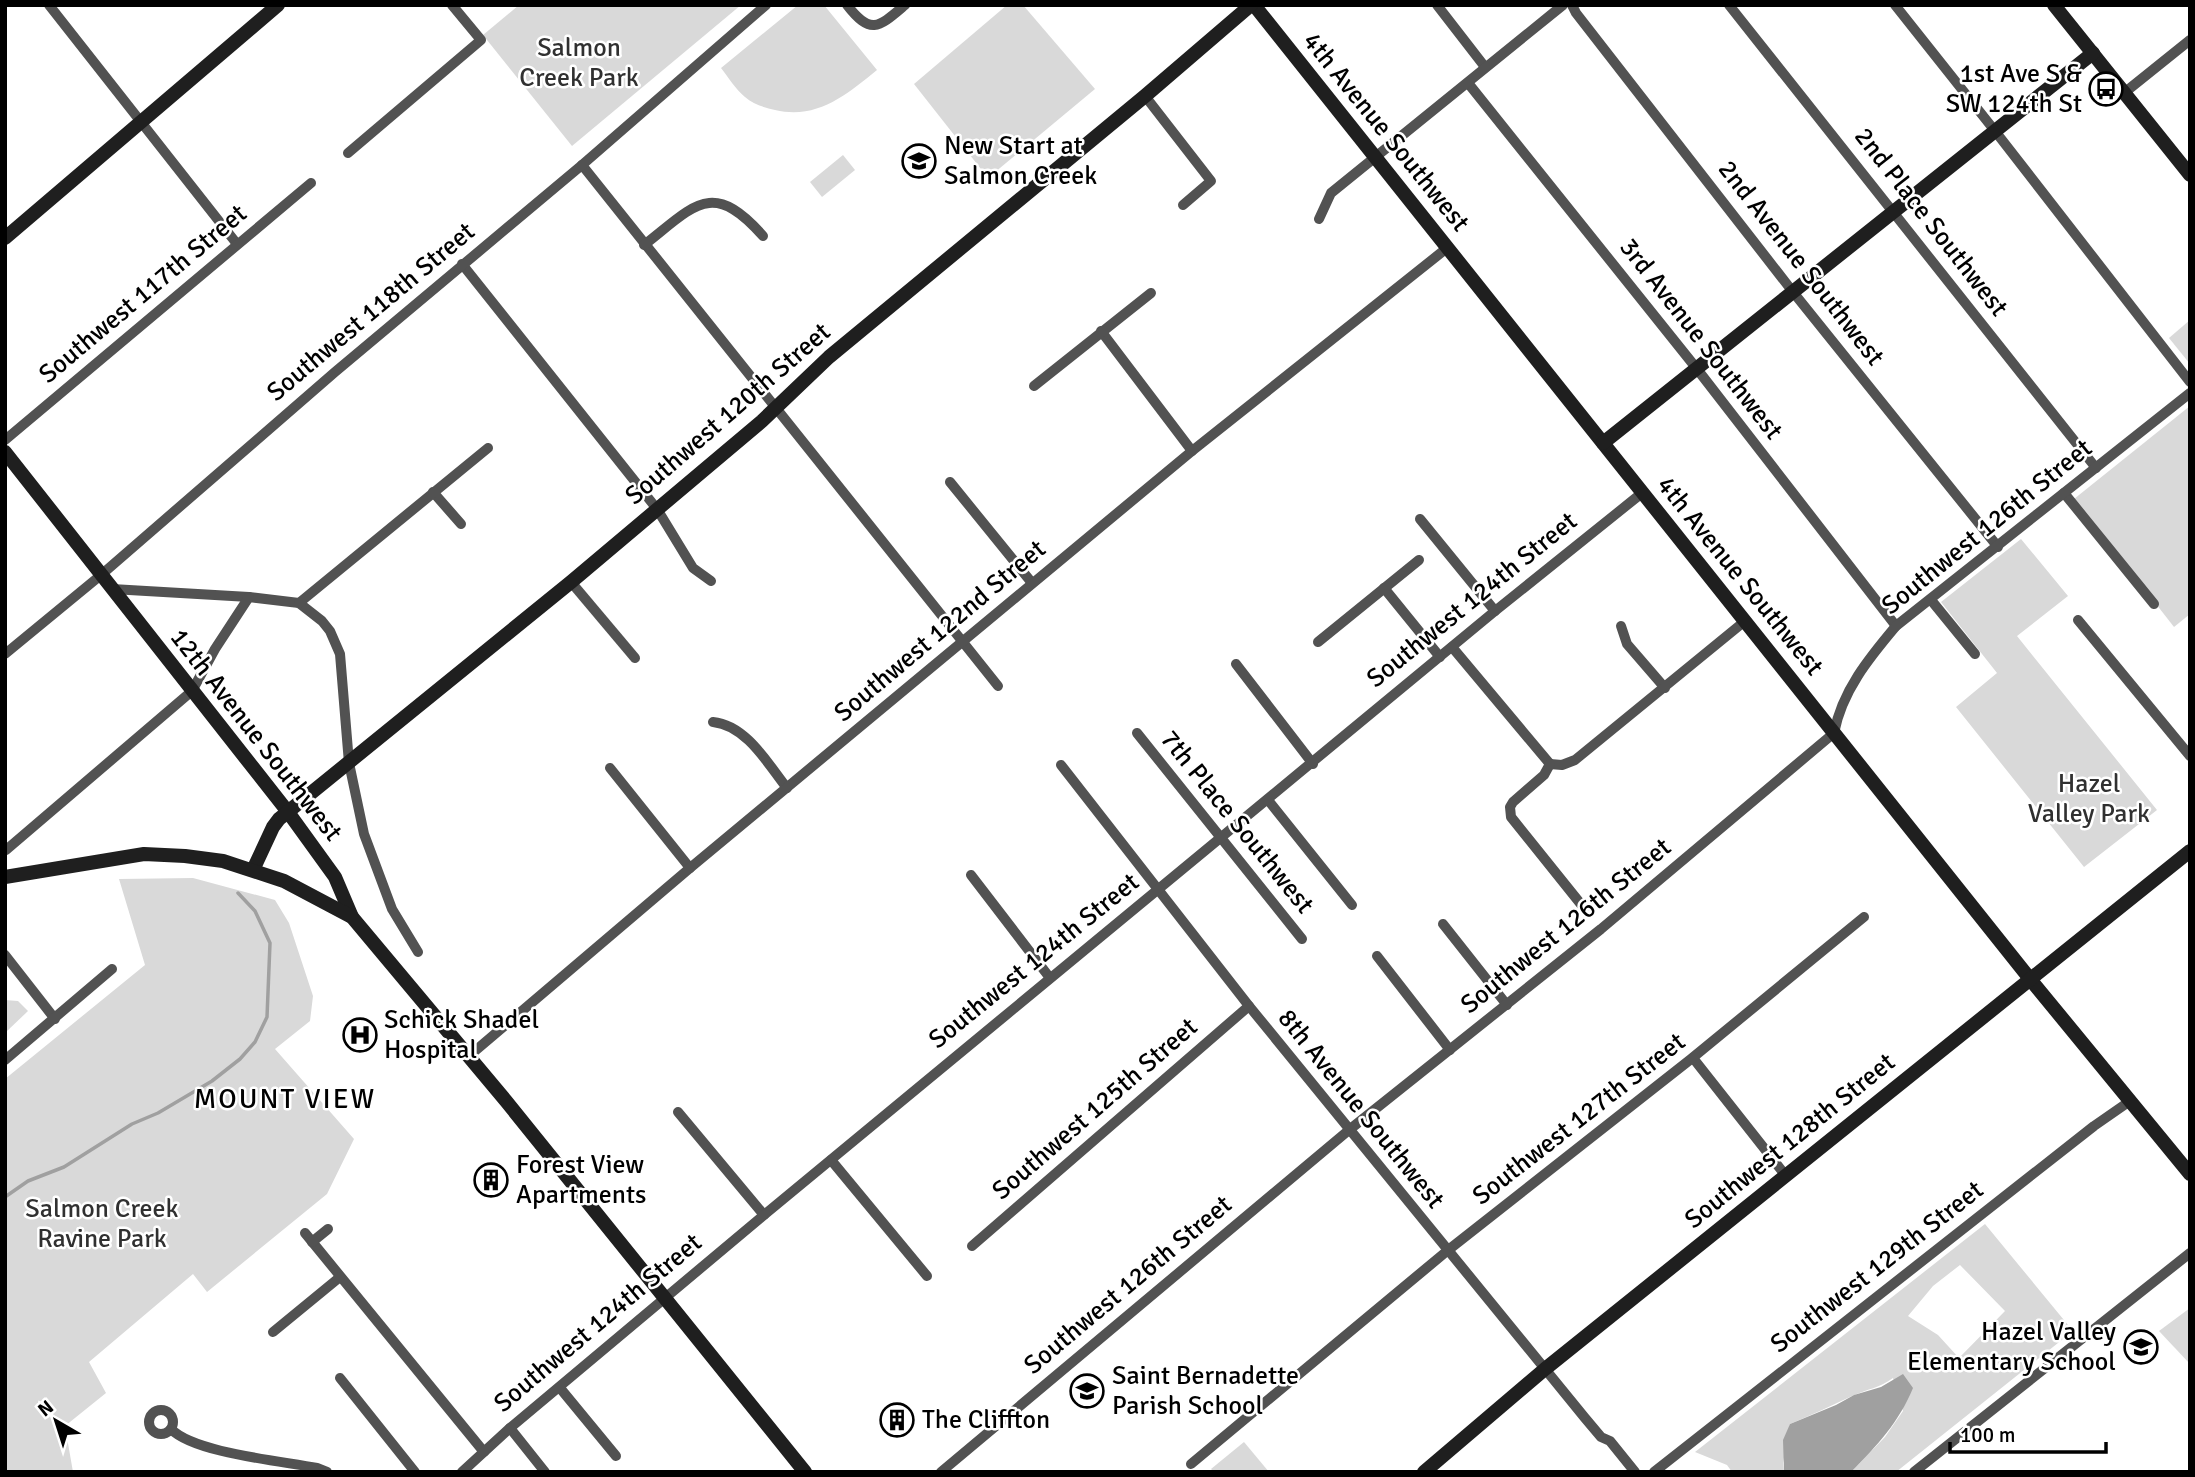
<svg xmlns="http://www.w3.org/2000/svg" width="2195" height="1477" font-family="Signika,sans-serif">
<rect width="100%" height="100%" fill="#fff"/>
<g fill="#d9d9d9" fill-rule="evenodd">
<polygon points="519,5 741,5 572,146 483,35"/>
<path d="M798,5H824L877,70C846,95 817,120 775,110C765,108 753,104 745,97C736,90 728,77 721,68Z"/>
<polygon points="1007,5 1023,5 1095,89 988,178 914,84"/>
<polygon points="843,155 855,170 822,197 810,182"/>
<polygon points="2190,320 2190,364 2169,338"/>
<polygon points="2190,406 2190,614 2174,627 2074,499"/>
<polygon points="2021,539 2068,596 2017,636 2157,810 2084,867 1956,707 1997,673 1941,602"/>
<polygon points="193,878 275,900 289,923 313,996 310,1021 275,1049 354,1139 327,1194 207,1292 193,1274 89,1362 106,1393 65,1426 73,1472 5,1472 5,1079 145,965 119,879"/>
<polygon points="5,1000 18,1001 28,1011 5,1033"/>
<path d="M1985,1224L2073,1331L1896,1472H1851L1885,1437L1903,1411L1893,1378C1880,1388 1867,1389 1852,1396C1831,1406 1811,1415 1790,1424L1783,1463L1784,1472H1732L1727,1465L1695,1452ZM1960,1265L2005,1311L1959,1358L1938,1335L1908,1316L1933,1286Z"/>
<polygon points="2190,1308 2190,1364 2159,1331"/>
<polygon points="1244,1442 1269,1472 1214,1472 1211,1469"/>
</g>
<path fill="#a0a0a0" d="M1903,1374L1913,1388C1899,1422 1877,1446 1851,1472H1784L1783,1440L1790,1424L1836,1405L1854,1395L1881,1387Z"/>
<g fill="none" stroke-linecap="round" stroke-linejoin="round">
<polyline stroke="#a0a0a0" stroke-width="3.5" points="5,1197 28,1181 64,1167 132,1124 158,1113 212,1081 240,1059 255,1042 267,1017 270,943 255,911 238,893"/>
<g stroke="#525252" stroke-width="10">
<polyline points="49,5 237,244"/>
<path d="M847,5C871,36 879,27 905,5"/>
<polyline points="1437,5 1485,67"/>
<polyline points="1572,5 1576,13 1793,292 1998,547"/>
<polyline points="1729,5 2096,468"/>
<polyline points="1895,5 1995,131 2190,382"/>
<polyline points="1468,83 1697,369 1896,626"/>
<polyline points="2124,93 2190,40"/>
<polyline points="1145,96 1211,181 1183,205"/>
<polyline points="348,153 481,40 452,5"/>
<polyline points="582,165 998,686"/>
<polyline points="1319,219 1331,193 1563,5"/>
<path d="M644,245C694,206 712,178 763,236"/>
<polyline points="462,264 657,509 693,568 711,581"/>
<polyline points="1101,331 1192,451"/>
<polyline points="1034,386 1151,293"/>
<polyline points="5,440 311,183"/>
<polyline points="950,482 1032,583"/>
<polyline points="433,492 461,524"/>
<polyline points="2064,493 2154,604"/>
<polyline points="1420,519 1495,611"/>
<polyline points="571,582 635,658"/>
<polyline points="1384,588 1440,657"/>
<polyline points="112,589 249,597 299,603 322,621 330,631 340,654 349,763 364,834 392,909 418,952"/>
<polyline points="1931,600 1975,654"/>
<polyline points="299,603 488,448"/>
<polyline points="2078,620 2190,756"/>
<polyline points="1621,626 1627,644 1665,688"/>
<polyline points="1318,642 1419,560"/>
<polyline points="1452,647 1550,764"/>
<polyline points="5,654 101,575 335,372 582,165 766,5"/>
<polyline points="1236,664 1313,764"/>
<path d="M713,722C746,725 768,764 787,788"/>
<polyline points="1137,733 1302,939"/>
<polyline points="1550,764 1562,765 1575,760 1745,621"/>
<polyline points="1550,764 1544,775 1513,802 1510,807 1511,817 1584,908"/>
<polyline points="1061,765 1249,1006 1585,1418 1601,1437 1610,1441 1635,1472"/>
<polyline points="610,768 690,868"/>
<polyline points="1268,800 1352,905"/>
<polyline points="6,850 192,691 215,649 249,597"/>
<polyline points="971,875 1050,978"/>
<polyline points="1443,924 1507,1005"/>
<polyline points="5,955 55,1019"/>
<polyline points="1377,956 1450,1050"/>
<polyline points="469,1056 690,868 1192,451 1447,248"/>
<polyline points="1693,1058 1786,1176"/>
<polyline points="5,1060 112,969"/>
<polyline points="678,1112 764,1215"/>
<polyline points="831,1160 927,1276"/>
<polyline points="305,1233 484,1452"/>
<polyline points="312,1242 328,1229"/>
<polyline points="972,1246 1249,1006"/>
<polyline points="273,1332 340,1277"/>
<polyline points="340,1378 415,1472"/>
<polyline points="560,1388 616,1456"/>
<circle cx="161" cy="1422" r="12"/>
<polyline points="510,1428 545,1472"/>
<path d="M171,1429C194,1453 282,1461 317,1468L327,1472"/>
<polyline points="1191,1464 1447,1251 1691,1059 1864,917"/>
<polyline points="462,1472 510,1428 764,1215 1495,611 1642,493"/>
<path d="M941,1472L1349,1130L1601,929L1834,733C1842,691 1869,658 1896,626L2190,393"/>
<polyline points="1654,1472 2094,1126 2130,1101"/>
<polyline points="1914,1472 2190,1253"/>
</g>
<g stroke="#1f1f1f" stroke-width="14">
<polyline points="1254,5 2030,979 2190,1174"/>
<polyline points="2054,5 2190,175"/>
<polyline points="5,238 278,5"/>
<polyline points="1603,443 2093,53"/>
<polyline points="5,452 288,812 335,877 352,917"/>
<polyline points="253,870 273,827 279,819 571,582 762,421 829,357 1145,96 1251,5"/>
<polyline points="5,877 144,854 185,856 223,861 284,881 352,917 506,1101 805,1472"/>
<polyline points="1424,1472 1545,1369 2190,851"/>
</g>
</g>
<defs>
<symbol id="bus-ring" viewBox="-11 -11 22 22"><circle r="9.5" fill="#fff" stroke="#000" stroke-width="1.5"/><path d="M-5-6H5V4H4V6H2V4H-2V6H-4V4H-5ZM-3.5-4V0h7V-4ZM-3.5 1.2v1.5H-2V1.2ZM2 1.2v1.5H3.5V1.2Z" fill="#000"/></symbol>
<symbol id="school-ring" viewBox="-11 -11 22 22"><circle r="9.5" fill="#fff" stroke="#000" stroke-width="1.5"/><path d="M0-5L7-2L0 1L-7-2ZM-4 1L0 2.5L4 1V4Q0 6-4 4Z" fill="#000"/></symbol>
<symbol id="hospital-ring" viewBox="-11 -11 22 22"><circle r="9.5" fill="#fff" stroke="#000" stroke-width="1.5"/><path d="M-5-5h3v3.5h4V-5h3V5h-3V1.5h-4V5h-3Z" fill="#000"/></symbol>
<symbol id="building-ring" viewBox="-11 -11 22 22"><circle r="9.5" fill="#fff" stroke="#000" stroke-width="1.5"/><path d="M-4-6H4V6H1V3H-1V6H-4ZM-2.5-4.3h1.7v1.8h-1.7ZM.8-4.3h1.7v1.8H.8ZM-2.5-1h1.7V.8h-1.7ZM.8-1h1.7V.8H.8Z" fill="#000"/></symbol>
</defs>
<g fill-rule="evenodd">
<use href="#bus-ring" x="2087" y="70" width="38" height="38"/>
<use href="#school-ring" x="900" y="142" width="38" height="38"/>
<use href="#hospital-ring" x="341" y="1016" width="38" height="38"/>
<use href="#building-ring" x="472" y="1161" width="38" height="38"/>
<use href="#school-ring" x="2122" y="1328" width="38" height="38"/>
<use href="#school-ring" x="1068" y="1372" width="38" height="38"/>
<use href="#building-ring" x="878" y="1401" width="38" height="38"/>
</g>
<g text-anchor="middle" dominant-baseline="central" stroke-width="5" stroke-linejoin="round" paint-order="stroke">
<g font-size="26" fill="#303030" stroke="#fff">
<text x="579" y="48">Salmon<tspan x="579" dy="30">Creek Park</tspan></text>
<text x="2089" y="784">Hazel<tspan x="2089" dy="30">Valley Park</tspan></text>
<text x="102" y="1209">Salmon Creek<tspan x="102" dy="30">Ravine Park</tspan></text>
</g>
<g font-size="26" fill="#000" stroke="#fff" text-anchor="start">
<text x="2082" y="74" text-anchor="end">1st Ave S &amp;<tspan x="2082" dy="30">SW 124th St</tspan></text>
<text x="944" y="146">New Start at<tspan x="944" dy="30">Salmon Creek</tspan></text>
<text x="384" y="1020">Schick Shadel<tspan x="384" dy="30">Hospital</tspan></text>
<text x="516" y="1165">Forest View<tspan x="516" dy="30">Apartments</tspan></text>
<text x="2116" y="1332" text-anchor="end">Hazel Valley<tspan x="2116" dy="30">Elementary School</tspan></text>
<text x="1112" y="1376">Saint Bernadette<tspan x="1112" dy="30">Parish School</tspan></text>
<text x="922" y="1420">The Cliffton</text>
</g>
<g font-size="26" fill="#000" stroke="#fff">
<text transform="translate(1386 132) rotate(51)">4th Avenue Southwest</text>
<text transform="translate(1931 222) rotate(52)">2nd Place Southwest</text>
<text transform="translate(1801 263) rotate(52)">2nd Avenue Southwest</text>
<text transform="translate(143 294) rotate(-40)">Southwest 117th Street</text>
<text transform="translate(371 312) rotate(-40)">Southwest 118th Street</text>
<text transform="translate(1701 339) rotate(52)">3rd Avenue Southwest</text>
<text transform="translate(728 414) rotate(-41)">Southwest 120th Street</text>
<text transform="translate(1987 527) rotate(-39)">Southwest 126th Street</text>
<text transform="translate(1740 576) rotate(51)">4th Avenue Southwest</text>
<text transform="translate(1472 600) rotate(-39)">Southwest 124th Street</text>
<text transform="translate(940 631) rotate(-40)">Southwest 122nd Street</text>
<text transform="translate(256 735) rotate(52)">12th Avenue Southwest</text>
<text transform="translate(1237 822) rotate(51)">7th Place Southwest</text>
<text transform="translate(1566 926) rotate(-39)">Southwest 126th Street</text>
<text transform="translate(1034 961) rotate(-39)">Southwest 124th Street</text>
<text transform="translate(1095 1109) rotate(-41)">Southwest 125th Street</text>
<text transform="translate(1361 1109) rotate(51)">8th Avenue Southwest</text>
<text transform="translate(1579 1119) rotate(-38)">Southwest 127th Street</text>
<text transform="translate(1790 1141) rotate(-39)">Southwest 128th Street</text>
<text transform="translate(1877 1267) rotate(-38)">Southwest 129th Street</text>
<text transform="translate(1128 1285) rotate(-40)">Southwest 126th Street</text>
<text transform="translate(598 1323) rotate(-40)">Southwest 124th Street</text>
</g>
<g font-size="28" letter-spacing="2" fill="#000" stroke="#fff">
<text x="285" y="1099">MOUNT VIEW</text>
</g>
</g>
<rect width="2195" height="1477" fill="none" stroke="#000000" stroke-width="14"/>
<g transform="translate(56 1421) rotate(321)" stroke="#ffffff" stroke-width="5" paint-order="stroke">
<path d="M0-5L12 26L0 18L-12 26Z" fill="#000000"/>
<text y="-10" font-size="19" font-weight="bold" text-anchor="middle" fill="#000000">N</text>
</g>
<path d="M1950 1442v10h156v-10" fill="none" stroke="#000000" stroke-width="3.5"/>
<text x="1960" y="1442" font-size="21" fill="#000000" stroke="#ffffff" stroke-width="5" paint-order="stroke">100 m</text>
</svg>
